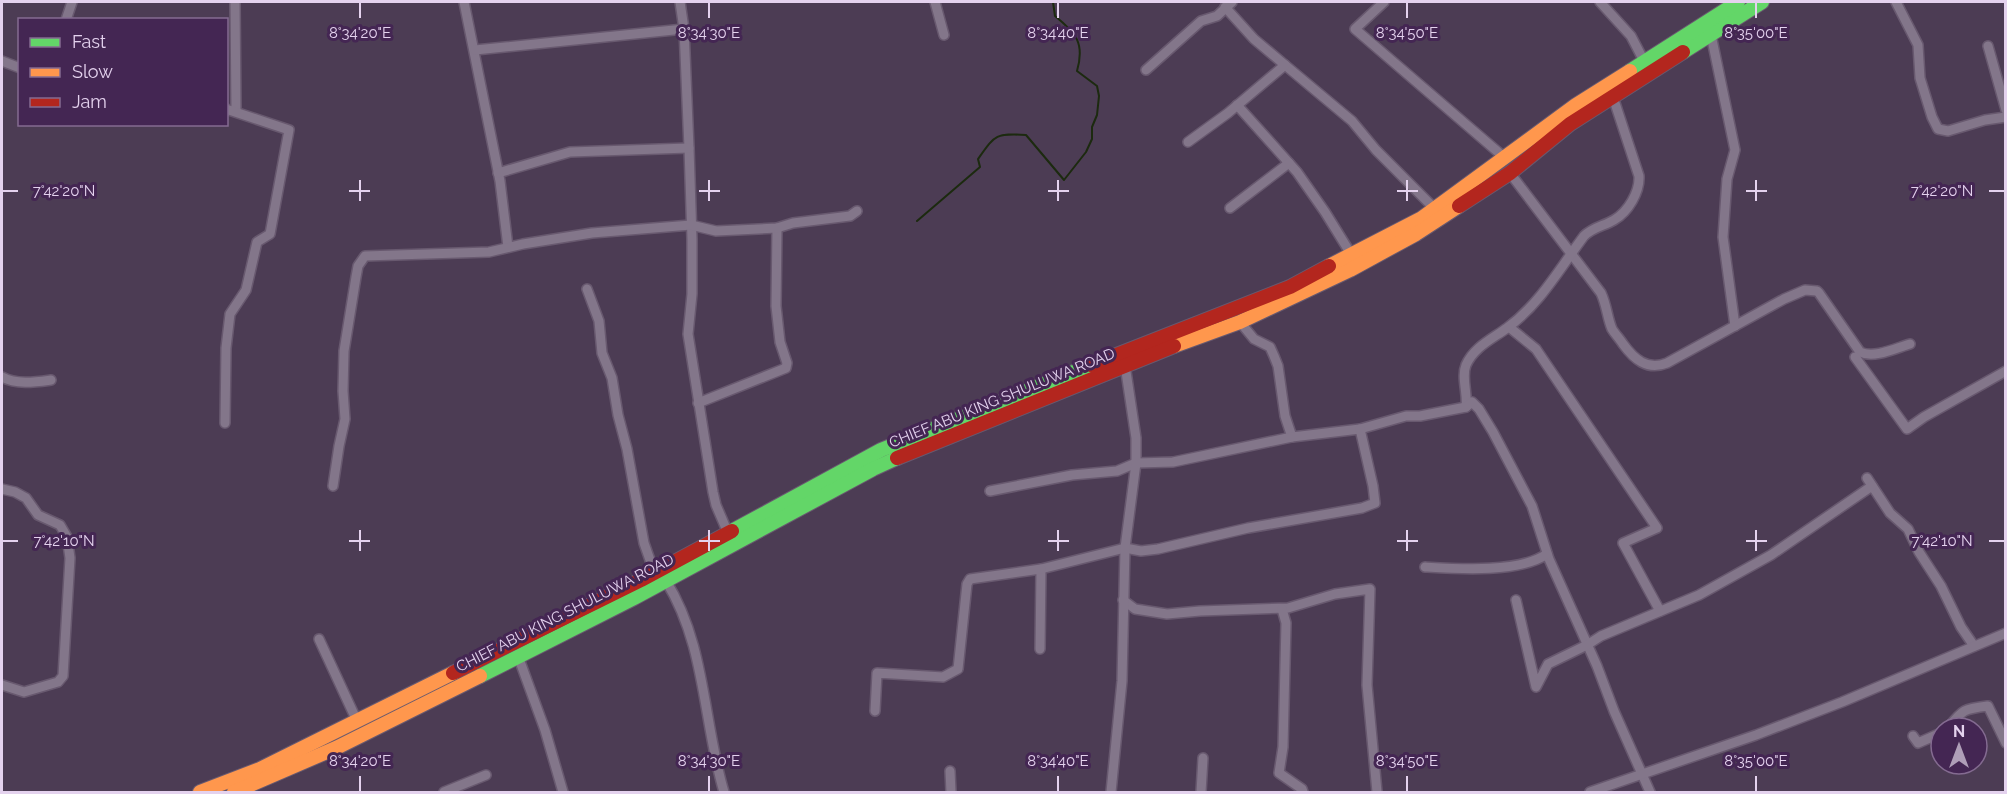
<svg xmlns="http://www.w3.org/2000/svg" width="2007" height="794" font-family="Raleway,sans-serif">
<rect width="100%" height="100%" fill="#4c3c54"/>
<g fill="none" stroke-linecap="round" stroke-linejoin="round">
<path stroke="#1c2a0f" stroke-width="2" d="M917,221L980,167L978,159C995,135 995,133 1026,135L1064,180L1086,152L1092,139V127L1097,115L1099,96L1097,86L1077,71C1085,43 1076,33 1055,16L1053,2"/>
<defs>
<g id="street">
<polyline points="235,2 236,110"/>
<polyline points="464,2 500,181 508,247"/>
<polyline points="680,2 684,29 689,148 692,239 692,294 688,334 713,492 716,505 728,533"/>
<polyline points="935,2 944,35"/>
<polyline points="1384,2 1355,29 1505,158"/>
<polyline points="1600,2 1631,36 1644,61"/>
<polyline points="1896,2 1918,45 1920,78 1932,117 1938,129 1948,131 1985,120 2006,117"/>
<polyline points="66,20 72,2"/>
<polyline points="1710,30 1735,150 1727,179 1723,237 1735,326"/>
<polyline points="1988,46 2006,110"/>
<polyline points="475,50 684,29"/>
<polyline points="2,61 20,68"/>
<polyline points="1285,65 1352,121 1376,150 1435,209"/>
<polyline points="1146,70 1201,21 1217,16 1232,2"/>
<polyline points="1237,105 1297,172 1325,212 1351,254"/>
<polyline points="1188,142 1228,113 1285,65 1254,39 1225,7"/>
<polyline points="498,173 570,152 689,148"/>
<path d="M1510,173L1601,293C1607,306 1607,317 1612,329C1615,334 1620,339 1623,344C1634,359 1647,371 1667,363L1784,299L1805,290L1817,291L1819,293L1860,352C1874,359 1896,348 1910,344"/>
<polyline points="1230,208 1289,163"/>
<polyline points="587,289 599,321 602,353 612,378 618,415 627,449 644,543 656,577"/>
<polyline points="1240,322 1254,339 1270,347 1274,356 1278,366 1285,416 1292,437"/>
<polyline points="1509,327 1536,349 1657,528 1623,543 1660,611"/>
<polyline points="1855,357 1907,429 1924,417 2006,371"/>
<path d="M2,377C16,385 36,382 51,380"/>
<polyline points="698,403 786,368 787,363 780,342 776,306 777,228"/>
<path d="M1466,407C1468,394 1461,377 1466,365C1474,347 1492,339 1507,328C1540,304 1560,268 1584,236C1593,227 1604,226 1614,220C1628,212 1640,192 1639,176L1613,97"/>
<polyline points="225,423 226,348 230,314 246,290 257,242 270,234 289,130 226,109"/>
<polyline points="1867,478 1890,513 1908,529 1919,552 1941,586 1961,627 1974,646"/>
<polyline points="333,486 339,446 345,419 343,391 344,351 356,277 358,266 365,256 489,252 523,244 592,233 691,225 716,231 777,228 793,223 850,216 857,211"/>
<polyline points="2,489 15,492 26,498 38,515 60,525 67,537 70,558 63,676 58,682 24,692 2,685"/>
<polyline points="990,491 1072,475 1117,471 1136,463 1173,462 1292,437 1360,429 1406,416 1420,416 1466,407 1472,402 1479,409 1493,432 1532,506 1549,559 1597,666 1614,711 1650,792"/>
<path d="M1425,567C1459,569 1519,573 1547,554"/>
<path d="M666,581C706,645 703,722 724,792"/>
<polyline points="1123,600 1135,609 1167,614 1200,611 1288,608 1335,594 1370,589 1367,685 1377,792"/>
<polyline points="1516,600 1536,687 1548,664 1587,645 1601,636 1699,595 1771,555 1872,486"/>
<polyline points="1282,609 1286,623 1283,747 1279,773 1302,789 1303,792"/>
<polyline points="319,639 357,721"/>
<polyline points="1040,649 1041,569 1125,548 1141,551 1158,549 1248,528 1362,508 1375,503 1373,486 1360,429"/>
<polyline points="518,656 545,730 563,792"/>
<polyline points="875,711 877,673 943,677 958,669 967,584 970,579 1041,569"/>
<path d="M1948,728C1963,709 1964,709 1988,706L2006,743"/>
<polyline points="1913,736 1918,743 1941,733"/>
<polyline points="950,771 951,792"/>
<polyline points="444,792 486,775"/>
<polyline points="1111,792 1122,681 1125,548 1136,463 1136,438 1125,365"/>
<polyline points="1201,792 1203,758"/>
<polyline points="1590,792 1756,735 1842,702 2006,633"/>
</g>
<g id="fast">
<polyline points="1683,52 1762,2"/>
<polyline points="1630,71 1738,2"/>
<polyline points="732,531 881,450 1091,365"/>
<polyline points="480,676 634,598 873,469 897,458"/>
</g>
<g id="slow">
<polyline points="1329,266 1422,218 1576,105 1630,71"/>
<polyline points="1174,346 1240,322 1350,270 1416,234 1459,206"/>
<polyline points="200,792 260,769 453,673"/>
<polyline points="234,792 336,748 480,676"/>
</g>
<g id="jam">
<polyline points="1459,206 1510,173 1570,124 1683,52"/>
<polyline points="1091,365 1290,287 1329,266"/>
<polyline points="897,458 1174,346"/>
<polyline points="453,673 641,580 732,531"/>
</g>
</defs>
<use href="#street" stroke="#68596f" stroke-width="12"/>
<use href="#fast" stroke="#68596f" stroke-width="16"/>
<use href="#slow" stroke="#68596f" stroke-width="16"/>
<use href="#jam" stroke="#68596f" stroke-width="16"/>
<use href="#street" stroke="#83768a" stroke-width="9"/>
<use href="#fast" stroke="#63d668" stroke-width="14"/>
<use href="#slow" stroke="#ff974d" stroke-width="14"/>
<use href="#jam" stroke="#b3261e" stroke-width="14"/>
</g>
<path fill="none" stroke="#e4d2ee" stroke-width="2" d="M360,3V18M709,3V18M1058,3V18M1407,3V18M1756,3V18M360,180V201M709,180V201M1058,180V201M1407,180V201M1756,180V201M3,191H18M349,191H370M699,191H720M1048,191H1069M1397,191H1418M1746,191H1767M1989,191H2004M360,530V551M709,530V551M1058,530V551M1407,530V551M1756,530V551M3,541H18M349,541H370M699,541H720M1048,541H1069M1397,541H1418M1746,541H1767M1989,541H2004M360,776V791M709,776V791M1058,776V791M1407,776V791M1756,776V791"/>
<g text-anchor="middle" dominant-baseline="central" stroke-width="6" stroke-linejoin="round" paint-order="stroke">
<g font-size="15" fill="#e4d2ee" stroke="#442653">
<text transform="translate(1002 398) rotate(-22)">CHIEF ABU KING SHULUWA ROAD</text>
<text transform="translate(565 613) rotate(-27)">CHIEF ABU KING SHULUWA ROAD</text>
</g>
</g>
<g font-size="15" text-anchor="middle" fill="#e4d2ee" stroke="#442653" stroke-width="6" stroke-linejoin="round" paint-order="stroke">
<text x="360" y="38">8°34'20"E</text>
<text x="709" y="38">8°34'30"E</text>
<text x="1058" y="38">8°34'40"E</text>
<text x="1407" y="38">8°34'50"E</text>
<text x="1756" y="38">8°35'00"E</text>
<text x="64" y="196">7°42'20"N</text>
<text x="1942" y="196">7°42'20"N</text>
<text x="64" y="546">7°42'10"N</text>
<text x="1942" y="546">7°42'10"N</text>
<text x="360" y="766">8°34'20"E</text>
<text x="709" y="766">8°34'30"E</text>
<text x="1058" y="766">8°34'40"E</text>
<text x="1407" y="766">8°34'50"E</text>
<text x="1756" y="766">8°35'00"E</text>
</g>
<rect width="2007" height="794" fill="none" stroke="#e4d2ee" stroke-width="6"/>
<rect x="18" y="18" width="210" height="108" fill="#442653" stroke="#846b91" stroke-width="1.5"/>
<rect x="30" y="38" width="30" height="9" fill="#63d668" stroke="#846b91" stroke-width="1.5"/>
<text x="72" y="48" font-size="18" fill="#e4d2ee">Fast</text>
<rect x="30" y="68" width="30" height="9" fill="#ff974d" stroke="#846b91" stroke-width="1.5"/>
<text x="72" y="78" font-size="18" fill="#e4d2ee">Slow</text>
<rect x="30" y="98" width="30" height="9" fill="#b3261e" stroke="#846b91" stroke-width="1.5"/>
<text x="72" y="108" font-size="18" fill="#e4d2ee">Jam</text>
<g transform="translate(1959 746)"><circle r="28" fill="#442653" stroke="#846b91" stroke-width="1.5"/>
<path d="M0-4.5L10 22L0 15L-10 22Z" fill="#af9eb8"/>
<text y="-9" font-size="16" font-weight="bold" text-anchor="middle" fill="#e4d2ee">N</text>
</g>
</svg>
